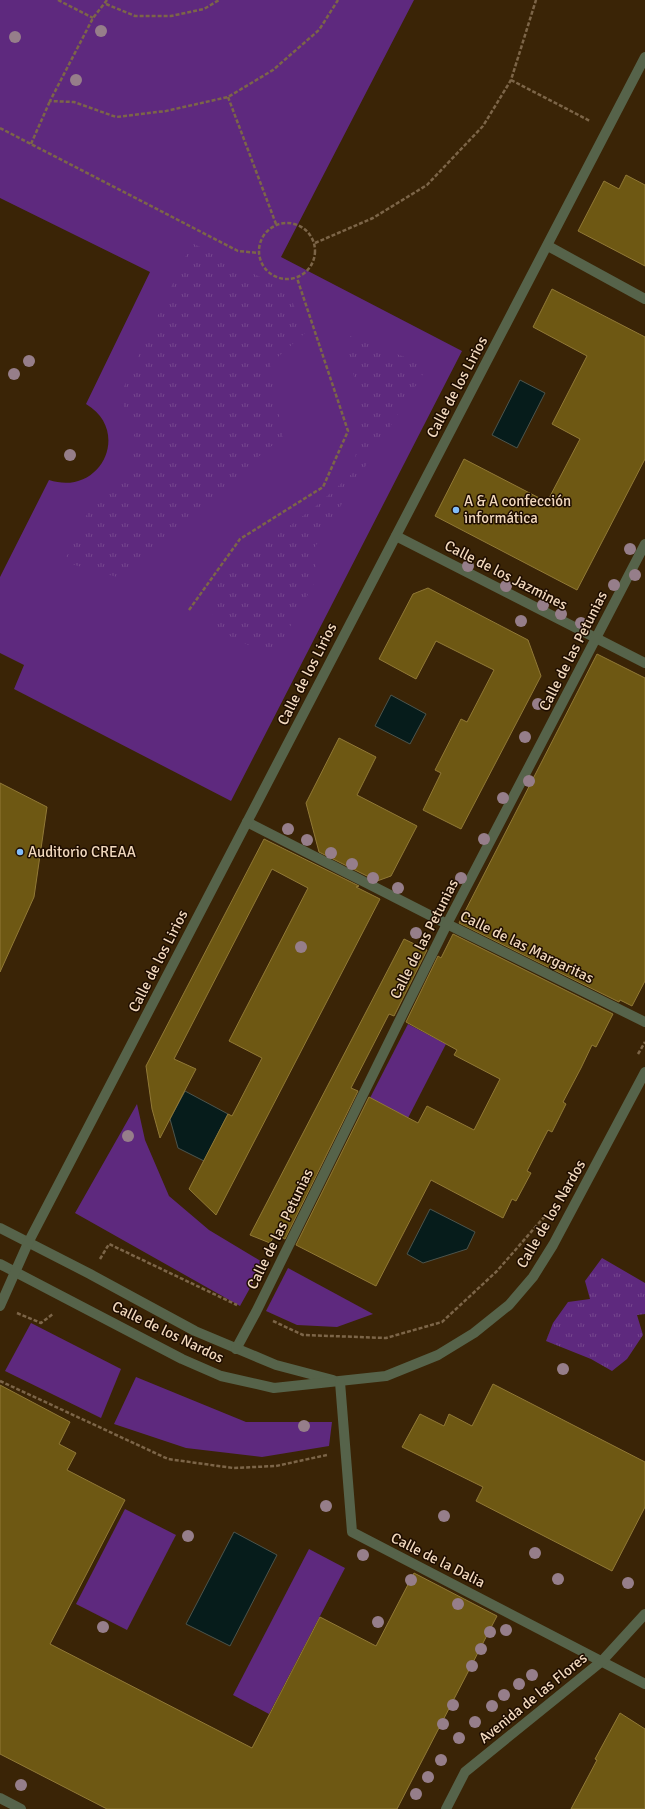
<svg xmlns="http://www.w3.org/2000/svg" width="645" height="1809" font-family="Signika,sans-serif">
<defs>
<pattern id="park-tufts" width="24" height="20" patternUnits="userSpaceOnUse"><rect width="24" height="20" fill="#5e297e"/><path d="M3 7l-1-3M5 7V3M7 7l1-3M15 17l-1-3M17 17v-4M19 17l1-3" fill="none" stroke="#76478e"/></pattern>
</defs>
<rect width="100%" height="100%" fill="#3a2406"/>
<g fill="#5e297e">
<path d="M0,0H414L281,257L462,351L231,801L14,689L24,665L0,653V577L49,480C101,497 132,431 86,404L150,272L0,198Z"/>
<polygon points="408,1024 446,1044 408,1118 370,1098"/>
<polygon points="137,1104 145,1140 169,1196 209,1230 264,1263 240,1306 75,1213"/>
<polygon points="288,1268 373,1314 337,1327 297,1325 266,1311"/>
<polygon points="31,1323 121,1369 101,1418 5,1371"/>
<polygon points="136,1377 246,1422 332,1422 329,1446 262,1457 186,1448 114,1424"/>
<polygon points="125,1509 176,1535 127,1630 76,1604"/>
<polygon points="309,1549 345,1568 269,1714 233,1695"/>
</g>
<g fill="url(#park-tufts)">
<polygon points="192,243 288,291 305,333 270,364 283,438 266,450 124,579 64,562 90,508 124,482 132,459 135,438 120,395"/>
<polygon points="342,333 428,366 315,547 316,580 273,657 211,627 218,580 316,506 354,472 361,402"/>
<polygon points="602,1258 645,1283 645,1314 637,1315 643,1335 627,1359 612,1371 591,1359 546,1341 553,1323 568,1302 590,1299 585,1281"/>
</g>
<g fill="#061c1b" stroke="#4c544c">
<polygon points="520,380 545,393 517,448 492,435"/>
<polygon points="391,695 426,714 410,744 375,726"/>
<polygon points="185,1091 228,1114 204,1161 178,1148 170,1119"/>
<polygon points="430,1209 475,1232 467,1249 423,1263 407,1254"/>
<polygon points="234,1532 277,1555 230,1646 186,1624"/>
</g>
<g fill="#6e5813" stroke="#917936">
<polygon points="626,175 645,185 645,266 578,231 604,181 619,189"/>
<polygon points="552,289 645,337 645,459 577,590 435,516 464,459 547,502 580,439 552,424 587,356 533,327"/>
<polygon points="428,588 528,640 541,676 461,829 423,810 441,773 435,770 461,719 467,722 494,670 436,641 416,679 379,659 413,594"/>
<polygon points="597,654 645,678 645,981 632,1006 620,1000 619,1002 459,923"/>
<polygon points="339,738 376,757 357,795 417,826 391,876 377,881 319,852 306,803"/>
<polygon points="0,783 47,807 34,897 0,972"/>
<polygon points="264,839 359,886 356,887 380,899 216,1215 189,1189 228,1114 232,1116 262,1058 229,1041 308,888 272,869 174,1059 196,1069 160,1138 152,1109 146,1066"/>
<polygon points="453,934 613,1014 596,1047 592,1045 581,1068 563,1102 566,1104 552,1132 548,1130 527,1171 531,1173 516,1201 512,1199 503,1218 431,1180 376,1286 296,1245 369,1097 418,1123 427,1106 474,1130 500,1079 454,1055 457,1050 406,1022 438,956 441,958"/>
<polygon points="404,939 427,950 394,1016 389,1014 351,1088 358,1091 285,1239 275,1234 270,1243 250,1235"/>
<polygon points="493,1384 645,1462 645,1507 612,1571 476,1501 483,1487 402,1447 420,1414 444,1426 449,1414 472,1426"/>
<polygon points="0,1385 70,1422 59,1444 76,1453 67,1470 125,1500 50,1644 252,1748 320,1617 376,1646 414,1573 497,1616 397,1809 107,1809 0,1754"/>
<polygon points="620,1713 645,1729 645,1809 571,1809 597,1760 595,1759"/>
</g>
<g fill="none" stroke-linecap="round" stroke-linejoin="round">
<g stroke="#7c6548" stroke-width="2.5" stroke-dasharray="4 2" stroke-linecap="butt">
<polyline points="58,0 93,18"/>
<polyline points="107,0 93,18 50,101 74,102 116,117 166,111 228,97 273,70 319,30 338,0"/>
<polyline points="106,4 135,16 171,16 204,9 219,0"/>
<polyline points="511,80 590,121"/>
<polyline points="228,97 276,224"/>
<polyline points="0,128 238,251 259,253"/>
<polyline points="31,144 50,101"/>
<circle cx="287" cy="251" r="28"/>
<polyline points="315,243 373,218 427,185 483,126 511,80 536,0"/>
<polyline points="189,610 240,539 323,487 348,431 297,278"/>
<polyline points="638,1054 645,1042"/>
<polyline points="100,1259 109,1244 237,1305"/>
<polyline points="17,1313 41,1323 53,1314"/>
<polyline points="273,1321 303,1335 386,1338 442,1322 497,1271 545,1216"/>
<polyline points="0,1381 168,1459 233,1468 276,1466 327,1455"/>
</g>
<g stroke="#56634a" stroke-width="10">
<polyline points="548,246 645,299"/>
<polyline points="396,536 645,663"/>
<polyline points="247,822 447,924 645,1022"/>
<polyline points="0,1228 90,1274 195,1331 276,1365 333,1380"/>
<polyline points="0,1264 182,1359 221,1376 274,1388 386,1376 438,1355 474,1333 509,1305 533,1277 553,1245 645,1072"/>
<polyline points="0,1306 28,1243 645,57"/>
<polyline points="236,1349 256,1312 447,924 645,544"/>
<polyline points="340,1382 352,1532 645,1684"/>
<polyline points="0,1798 21,1809"/>
<polyline points="446,1809 465,1772 602,1661 645,1614"/>
</g>
</g>
<g fill="#967e8a">
<circle cx="101" cy="31" r="6"/>
<circle cx="15" cy="37" r="6"/>
<circle cx="76" cy="80" r="6"/>
<circle cx="29" cy="361" r="6"/>
<circle cx="14" cy="374" r="6"/>
<circle cx="70" cy="455" r="6"/>
<circle cx="630" cy="549" r="6"/>
<circle cx="468" cy="566" r="6"/>
<circle cx="635" cy="575" r="6"/>
<circle cx="614" cy="585" r="6"/>
<circle cx="506" cy="586" r="6"/>
<circle cx="543" cy="605" r="6"/>
<circle cx="561" cy="614" r="6"/>
<circle cx="521" cy="621" r="6"/>
<circle cx="581" cy="623" r="6"/>
<circle cx="538" cy="704" r="6"/>
<circle cx="525" cy="737" r="6"/>
<circle cx="529" cy="781" r="6"/>
<circle cx="503" cy="798" r="6"/>
<circle cx="288" cy="829" r="6"/>
<circle cx="484" cy="839" r="6"/>
<circle cx="307" cy="840" r="6"/>
<circle cx="331" cy="853" r="6"/>
<circle cx="352" cy="864" r="6"/>
<circle cx="373" cy="878" r="6"/>
<circle cx="461" cy="878" r="6"/>
<circle cx="398" cy="888" r="6"/>
<circle cx="416" cy="933" r="6"/>
<circle cx="301" cy="947" r="6"/>
<circle cx="128" cy="1136" r="6"/>
<circle cx="563" cy="1369" r="6"/>
<circle cx="304" cy="1426" r="6"/>
<circle cx="326" cy="1506" r="6"/>
<circle cx="444" cy="1516" r="6"/>
<circle cx="188" cy="1536" r="6"/>
<circle cx="535" cy="1553" r="6"/>
<circle cx="363" cy="1555" r="6"/>
<circle cx="558" cy="1579" r="6"/>
<circle cx="411" cy="1580" r="6"/>
<circle cx="628" cy="1583" r="6"/>
<circle cx="458" cy="1604" r="6"/>
<circle cx="378" cy="1622" r="6"/>
<circle cx="103" cy="1627" r="6"/>
<circle cx="506" cy="1630" r="6"/>
<circle cx="490" cy="1632" r="6"/>
<circle cx="481" cy="1649" r="6"/>
<circle cx="472" cy="1666" r="6"/>
<circle cx="532" cy="1675" r="6"/>
<circle cx="519" cy="1684" r="6"/>
<circle cx="504" cy="1695" r="6"/>
<circle cx="453" cy="1705" r="6"/>
<circle cx="492" cy="1706" r="6"/>
<circle cx="475" cy="1722" r="6"/>
<circle cx="443" cy="1724" r="6"/>
<circle cx="459" cy="1738" r="6"/>
<circle cx="441" cy="1760" r="6"/>
<circle cx="428" cy="1777" r="6"/>
<circle cx="21" cy="1785" r="6"/>
<circle cx="416" cy="1794" r="6"/>
</g>
<g fill="#81bdfa" stroke="#1e0d00" stroke-width="1.5">
<circle cx="456" cy="510" r="4"/>
<circle cx="20" cy="852" r="4"/>
</g>
<g text-anchor="middle" dominant-baseline="central" stroke-width="3" stroke-linejoin="round" paint-order="stroke">
<g font-size="15" fill="#f1d8bd" stroke="#1e0d00">
<text transform="translate(457 387) rotate(-62)">Calle de los Lirios</text>
<text transform="translate(506 575) rotate(27)">Calle de los Jazmines</text>
<text transform="translate(573 651) rotate(-63)">Calle de las Petunias</text>
<text transform="translate(307 674) rotate(-63)">Calle de los Lirios</text>
<text transform="translate(424 939) rotate(-63)">Calle de las Petunias</text>
<text transform="translate(527 947) rotate(26)">Calle de las Margaritas</text>
<text transform="translate(158 961) rotate(-63)">Calle de los Lirios</text>
<text transform="translate(551 1214) rotate(-60)">Calle de los Nardos</text>
<text transform="translate(280 1229) rotate(-64)">Calle de las Petunias</text>
<text transform="translate(168 1332) rotate(26)">Calle de los Nardos</text>
<text transform="translate(438 1560) rotate(27)">Calle de la Dalia</text>
<text transform="translate(533 1698) rotate(-39)">Avenida de las Flores</text>
</g>
<g font-size="15" fill="#f1d8bd" stroke="#1e0d00" text-anchor="start">
<text x="464" y="501">A &amp; A confección<tspan x="464" dy="17">informática</tspan></text>
<text x="28" y="852">Auditorio CREAA</text>
</g>
</g>
</svg>
